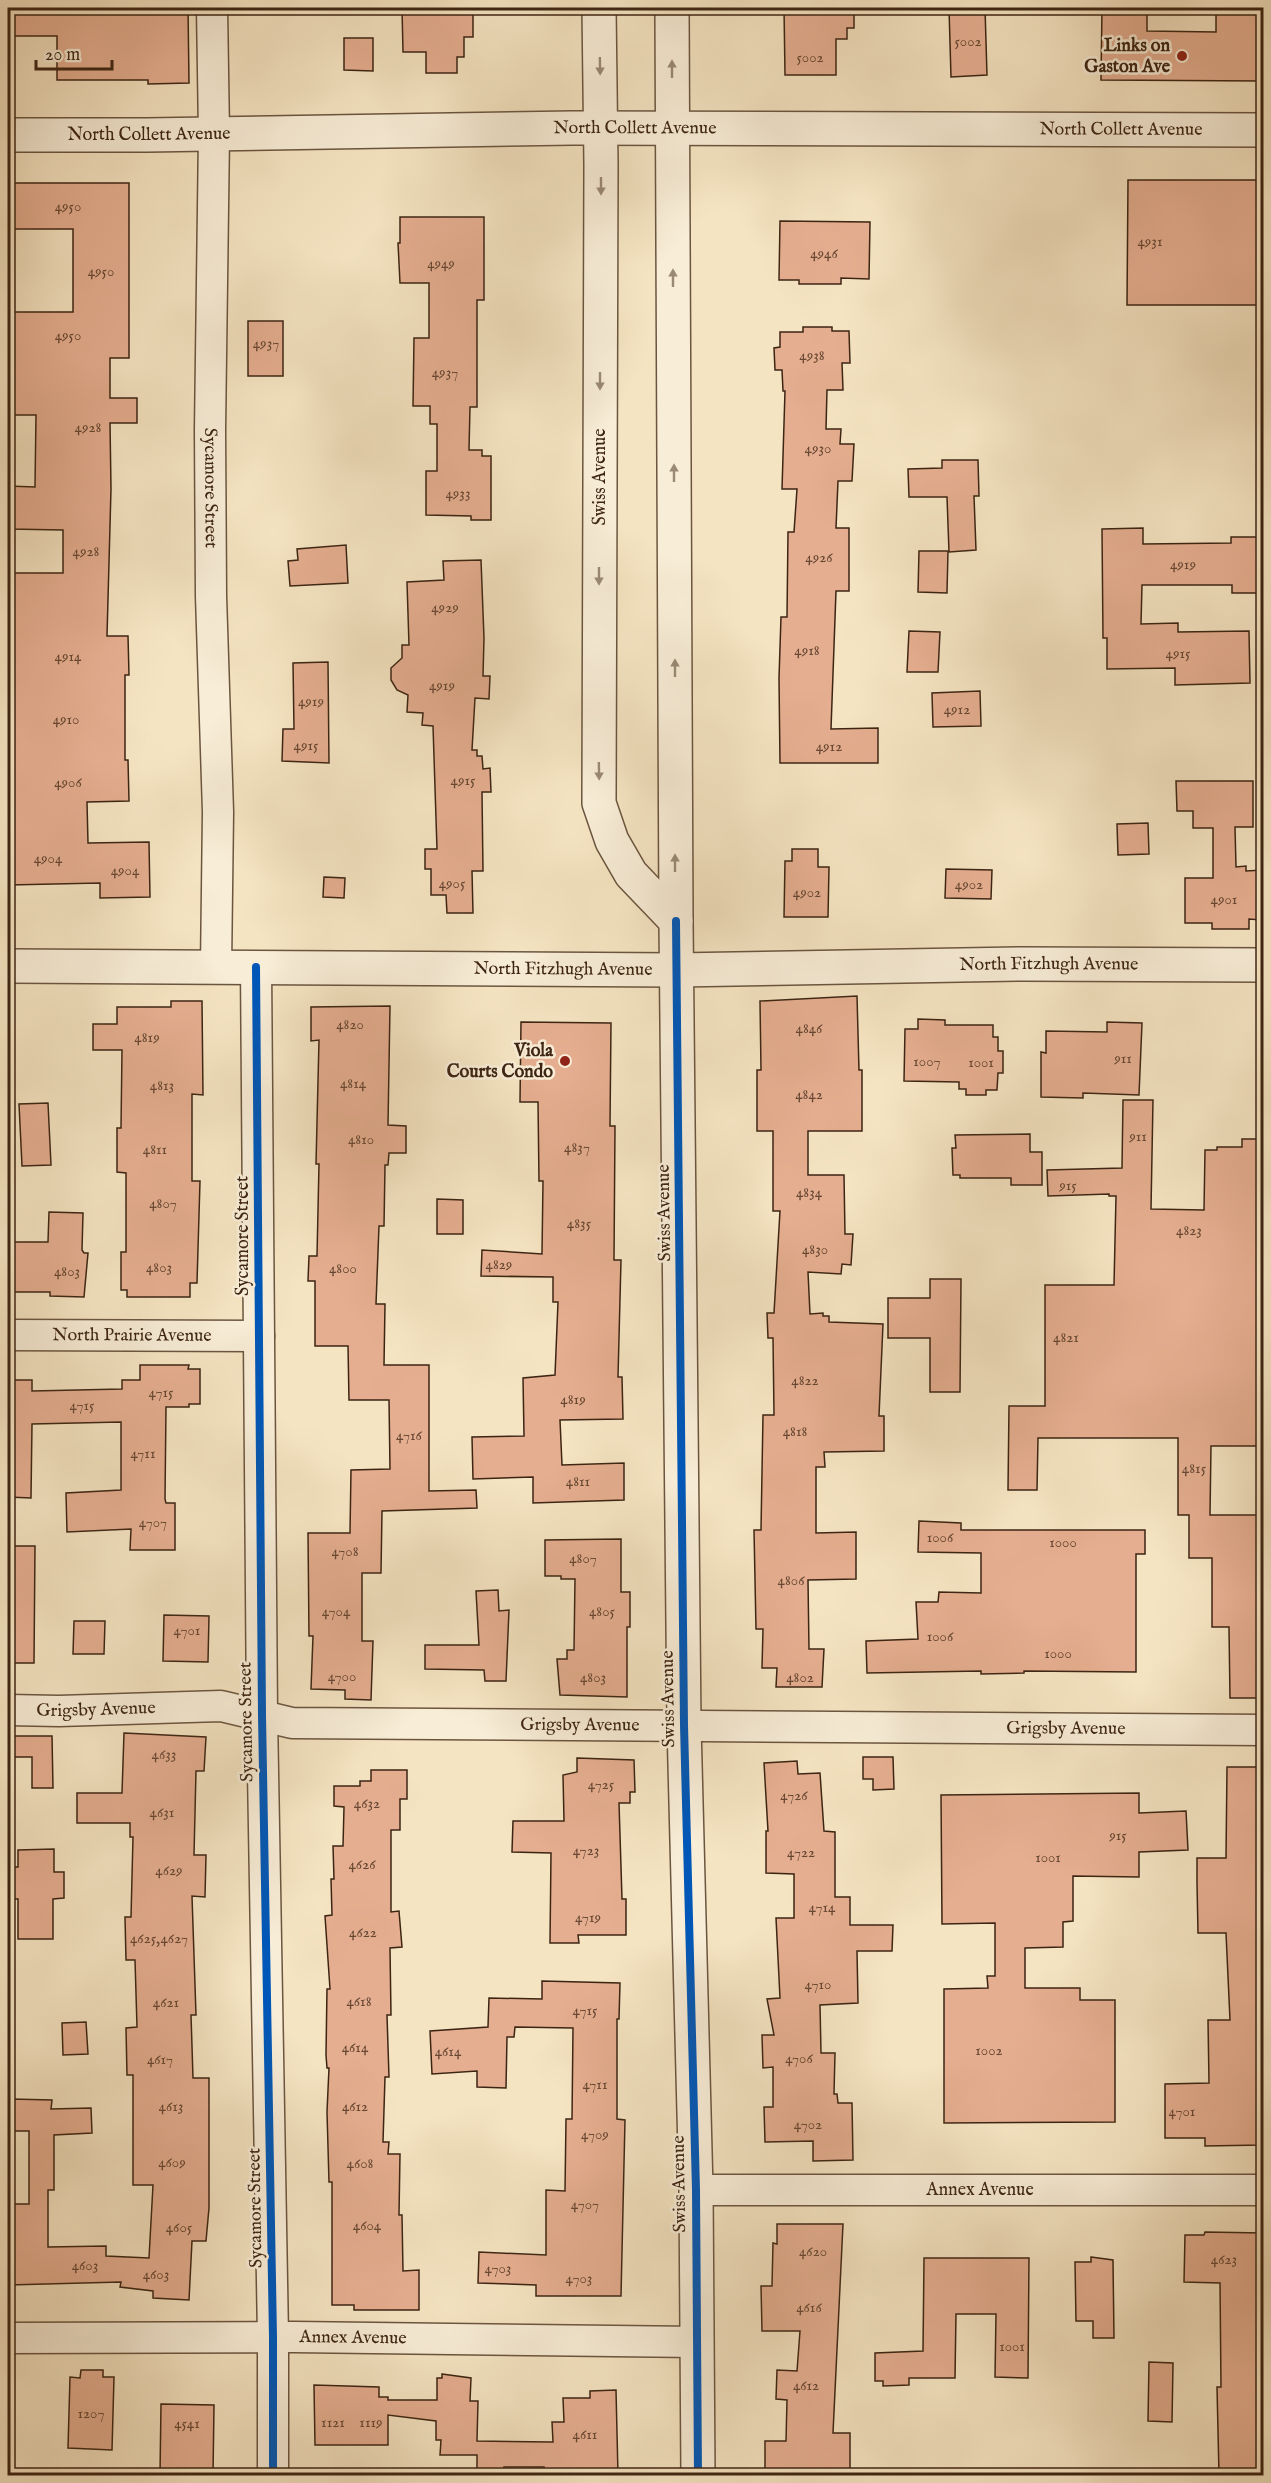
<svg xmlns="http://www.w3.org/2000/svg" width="1271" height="2483" font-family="'IM FELL English',serif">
<rect width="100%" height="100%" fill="#f5e4c2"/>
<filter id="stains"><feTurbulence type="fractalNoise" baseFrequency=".00333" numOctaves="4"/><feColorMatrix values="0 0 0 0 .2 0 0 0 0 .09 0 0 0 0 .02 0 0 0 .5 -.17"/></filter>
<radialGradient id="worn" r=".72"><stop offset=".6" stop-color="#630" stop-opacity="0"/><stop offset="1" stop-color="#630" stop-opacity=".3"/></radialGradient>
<g fill="#e5ae90" stroke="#3d2513" stroke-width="1.5">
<polygon points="8,8 188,8 189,83 148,84 148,80 57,80 57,36 8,36"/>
<polygon points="402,8 473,8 473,37 464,37 464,57 457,57 457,73 426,73 426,52 403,52"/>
<polygon points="784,8 854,8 854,28 847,28 847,39 836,39 836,75 785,75"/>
<polygon points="949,8 985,8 987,75 951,77"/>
<polygon points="1102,8 1147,8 1147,31 1216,32 1216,8 1263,8 1263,81 1101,80"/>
<polygon points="344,38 373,38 373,71 344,70"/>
<polygon points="1128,180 1263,180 1263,305 1127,305"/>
<polygon points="8,183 129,183 129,358 110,358 110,398 137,398 137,423 110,423 111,489 107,636 128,636 129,675 125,675 125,760 128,760 129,801 87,802 88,843 149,842 150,897 100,898 100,883 8,885 8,573 63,573 63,530 8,529 8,486 35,487 36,415 8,415 8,312 73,312 73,229 8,229"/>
<polygon points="400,217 484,217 484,300 477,300 477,407 470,407 469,450 482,450 482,456 491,456 491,520 471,520 471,516 426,515 426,471 437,471 437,424 430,424 430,406 413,406 414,338 429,338 429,283 400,283 398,243 400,243"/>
<polygon points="780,221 870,222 869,279 841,278 841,284 799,284 799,280 779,280"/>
<rect x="248" y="321" width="35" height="55"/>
<polygon points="803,327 832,327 832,331 849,331 850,363 842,363 843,390 827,390 826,429 841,429 840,444 854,444 852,481 838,481 836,528 849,528 849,591 836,591 831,729 878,728 878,763 780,763 779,678 781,617 787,617 788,532 794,532 797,489 782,489 785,391 783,391 782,370 775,370 774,348 780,347 780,332 803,332"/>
<polygon points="942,460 978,460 979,496 974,496 976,550 949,552 947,497 909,497 908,469 942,468"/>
<polygon points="1143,528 1143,544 1231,543 1231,537 1263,537 1263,593 1232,593 1232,585 1142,585 1141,624 1178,623 1178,632 1249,631 1250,683 1175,685 1175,668 1107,669 1107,638 1103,638 1102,529"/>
<polygon points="346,545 348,583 290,586 288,561 298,560 297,549"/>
<polygon points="919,551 948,551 947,593 918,592"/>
<polygon points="481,560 484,638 483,676 490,676 489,699 475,698 472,750 477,750 477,756 482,756 483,769 490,768 491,792 482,792 483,871 472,871 473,913 447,913 446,895 431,895 431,869 425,869 425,849 437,849 433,726 422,725 423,713 407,712 408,695 397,690 391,680 391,668 402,658 402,645 409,645 407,582 444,580 443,561"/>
<polygon points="909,631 940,632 938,672 907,672"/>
<polygon points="328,662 329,763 282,761 283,729 294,729 293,663"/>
<polygon points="980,691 981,726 933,727 932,693"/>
<polygon points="1176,781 1253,781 1253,827 1235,827 1236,867 1246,866 1246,871 1263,870 1261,920 1249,919 1249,929 1212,929 1212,923 1185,923 1185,878 1213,878 1213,828 1193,828 1193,811 1177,811"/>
<polygon points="1148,823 1149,854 1118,855 1117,824"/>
<polygon points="792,849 818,849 818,867 829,867 828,917 784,917 785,861 792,861"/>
<polygon points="946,869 992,870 991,899 945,898"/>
<polygon points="324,877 345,878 344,898 323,897"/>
<polygon points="857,996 859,1070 862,1070 862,1131 808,1131 808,1175 844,1175 845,1234 853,1234 851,1265 842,1264 841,1274 808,1272 810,1314 823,1313 823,1316 829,1316 829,1322 883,1324 879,1416 884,1416 884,1451 824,1452 825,1467 816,1467 816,1533 856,1532 856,1579 808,1580 809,1649 824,1649 822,1687 776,1687 777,1668 762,1668 763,1629 756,1629 754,1530 761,1530 763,1415 774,1415 773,1338 768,1338 767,1313 774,1313 780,1211 773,1211 773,1131 757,1131 757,1070 761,1070 760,1001"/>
<polygon points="171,1001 202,1001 203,1095 192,1094 192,1181 200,1181 197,1283 190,1283 190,1297 127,1297 127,1290 121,1290 121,1252 126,1252 126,1173 117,1172 117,1128 121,1128 122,1050 93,1050 93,1024 117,1024 117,1007 171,1007"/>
<polygon points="390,1006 388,1125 406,1126 406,1153 389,1153 388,1165 385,1165 384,1226 379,1226 376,1304 385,1304 384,1365 429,1365 429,1491 476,1490 477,1508 382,1511 381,1573 362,1573 362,1641 373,1641 371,1700 345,1699 345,1690 311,1689 313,1636 309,1636 308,1533 350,1533 351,1470 390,1469 389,1400 349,1400 348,1346 315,1346 315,1281 308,1281 309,1256 317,1256 319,1164 316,1164 319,1040 311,1041 311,1007"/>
<polygon points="918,1019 945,1020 945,1025 993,1025 993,1037 998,1037 998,1051 1003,1051 1003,1073 998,1073 997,1090 986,1090 986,1095 966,1095 966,1089 959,1089 959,1082 904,1081 905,1029 918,1029"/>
<polygon points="521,1022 611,1023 610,1126 615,1126 614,1260 621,1260 618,1377 622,1377 623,1419 560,1420 562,1465 624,1463 624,1500 533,1503 533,1477 473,1479 472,1437 524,1436 523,1378 555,1375 558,1302 553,1302 553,1277 481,1276 482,1250 542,1254 543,1181 539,1181 538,1102 520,1102"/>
<polygon points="1107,1022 1142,1023 1139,1095 1083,1093 1083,1098 1041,1097 1041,1052 1046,1053 1046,1031 1107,1032"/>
<polygon points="1123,1100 1153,1100 1151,1209 1204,1210 1205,1150 1217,1150 1217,1147 1242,1147 1242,1139 1263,1139 1263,1446 1211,1446 1210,1515 1263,1515 1263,1698 1230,1698 1229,1627 1212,1627 1212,1558 1189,1558 1189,1515 1178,1515 1178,1438 1038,1438 1037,1490 1008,1490 1009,1406 1045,1406 1045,1285 1114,1285 1116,1196 1109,1196 1109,1194 1048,1196 1047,1170 1122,1168"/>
<polygon points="48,1103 51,1165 22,1166 19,1104"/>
<polygon points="1030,1134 1030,1152 1042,1152 1042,1185 1011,1185 1011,1178 960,1178 960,1175 953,1175 952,1148 956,1148 955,1135"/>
<polygon points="437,1199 463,1200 463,1234 437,1234"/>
<polygon points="49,1212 83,1213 82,1250 84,1253 88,1253 84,1297 50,1296 50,1292 8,1292 8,1242 48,1242"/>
<polygon points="930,1279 961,1279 960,1392 930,1392 930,1338 888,1338 888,1298 930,1298"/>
<polygon points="140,1365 189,1365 188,1369 200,1369 200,1404 189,1404 189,1407 166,1407 165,1499 166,1503 175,1503 175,1550 130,1550 131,1529 67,1532 66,1493 121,1490 121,1422 32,1424 31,1498 8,1497 8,1380 32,1380 32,1391 122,1389 122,1380 140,1380"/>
<polygon points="919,1521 961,1523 961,1530 1145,1530 1145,1554 1136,1554 1136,1672 1024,1671 1024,1673 981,1674 981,1671 867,1673 866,1641 918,1639 916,1602 938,1602 939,1592 981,1593 981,1553 918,1552"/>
<polygon points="621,1539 621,1592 630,1592 630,1627 627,1627 627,1697 560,1695 557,1659 567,1659 567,1650 574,1650 575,1579 561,1579 561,1576 545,1576 545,1540"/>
<polygon points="8,1546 35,1546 34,1663 8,1663"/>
<polygon points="498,1590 499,1611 509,1610 506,1681 485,1681 484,1670 425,1669 425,1645 479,1645 476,1591"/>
<polygon points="164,1615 209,1616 208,1662 163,1661"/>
<polygon points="74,1621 105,1621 104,1654 73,1654"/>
<polygon points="124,1733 206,1737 204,1771 196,1771 194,1855 206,1855 205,1897 192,1896 196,2015 191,2015 193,2078 209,2078 209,2208 206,2241 192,2241 189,2300 153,2298 153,2291 120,2287 121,2282 8,2285 8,2204 29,2204 29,2131 11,2131 11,2099 52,2100 51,2109 91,2108 92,2133 54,2135 54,2190 48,2190 48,2247 106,2246 106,2256 149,2258 153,2185 133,2185 133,2075 127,2075 126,2028 137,2027 135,1960 126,1960 125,1917 131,1917 133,1837 130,1837 130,1823 77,1823 77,1793 122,1793"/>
<polygon points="9,1736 52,1736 53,1788 32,1788 32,1757 9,1757"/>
<polygon points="863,1757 893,1757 894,1789 873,1790 873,1779 863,1779"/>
<polygon points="577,1758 634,1760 635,1792 630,1792 630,1803 619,1803 622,1899 626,1899 626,1935 578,1935 579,1943 550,1943 551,1853 512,1852 513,1821 564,1821 563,1775 577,1772"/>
<polygon points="797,1761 798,1774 820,1773 824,1831 835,1832 835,1897 850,1897 850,1925 893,1925 892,1951 857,1951 858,2003 820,2005 821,2053 835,2053 834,2094 837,2094 838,2103 852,2103 853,2160 813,2161 813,2141 765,2142 764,2107 773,2107 773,2067 763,2068 762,2035 774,2035 767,1999 780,1998 776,1918 794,1918 794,1874 766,1873 766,1831 768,1831 764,1763"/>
<polygon points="1227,1767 1263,1767 1263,2145 1205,2146 1205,2138 1165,2138 1165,2084 1209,2083 1208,2020 1230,2020 1226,1933 1198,1933 1197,1883 1197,1858 1226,1858"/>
<polygon points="371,1770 407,1770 407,1799 400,1799 400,1830 391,1830 391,1912 399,1911 402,1947 390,1948 391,2015 387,2015 389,2077 385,2077 383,2142 389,2142 388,2154 400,2154 399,2215 402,2215 403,2271 419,2270 419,2310 354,2310 354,2305 332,2305 332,2182 329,2182 327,2112 329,2068 327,2068 326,2055 327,1989 330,1989 325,1916 332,1915 331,1879 334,1879 333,1846 343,1846 344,1807 334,1806 334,1786 360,1786 360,1781 371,1781"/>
<polygon points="1139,1793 1139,1813 1186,1811 1188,1850 1139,1852 1139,1877 1073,1876 1073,1921 1063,1922 1063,1947 1025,1948 1025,1988 1080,1988 1080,2000 1115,2000 1115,2122 944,2123 944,1989 988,1988 987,1976 995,1976 995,1923 942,1924 941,1795"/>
<polygon points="54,1849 54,1872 64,1872 64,1898 53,1899 53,1939 18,1939 18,1899 8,1899 8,1867 18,1867 18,1850"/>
<polygon points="542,1981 620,1983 619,2019 617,2019 617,2119 625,2120 621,2296 536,2296 536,2285 478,2283 479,2252 546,2255 546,2190 565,2191 566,2119 572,2119 573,2028 515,2027 514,2037 507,2037 506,2088 477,2087 477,2071 432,2074 430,2031 488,2027 489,1998 542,1999"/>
<polygon points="86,2022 88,2054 63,2055 62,2023"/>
<polygon points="777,2224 843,2224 833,2433 850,2433 850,2475 765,2475 765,2441 786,2441 787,2400 776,2399 777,2370 797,2371 800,2331 762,2331 761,2286 772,2286 773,2243 777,2244"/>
<polygon points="1205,2232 1263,2233 1263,2475 1219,2475 1217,2387 1221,2387 1220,2283 1184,2282 1185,2235 1204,2235"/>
<polygon points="1091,2257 1113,2260 1114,2338 1093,2338 1093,2321 1076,2321 1075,2262 1091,2262"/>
<polygon points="924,2258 1029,2258 1028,2378 995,2377 996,2314 956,2314 955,2378 909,2378 909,2385 883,2386 883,2381 875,2381 875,2353 923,2351"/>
<polygon points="1149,2362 1173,2363 1172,2422 1148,2421"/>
<polygon points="81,2370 103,2370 103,2377 114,2377 112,2450 68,2448 70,2377 80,2378"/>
<polygon points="442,2374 471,2378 470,2401 478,2401 477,2441 553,2442 552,2422 564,2422 563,2398 590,2398 590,2391 616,2390 618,2475 544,2475 544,2467 504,2467 504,2475 477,2475 477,2455 440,2455 441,2440 436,2440 436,2421 388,2415 388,2445 315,2445 314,2385 379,2387 379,2397 388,2397 388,2400 437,2400 437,2378 442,2378"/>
<polygon points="161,2404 214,2405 213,2475 160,2475"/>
</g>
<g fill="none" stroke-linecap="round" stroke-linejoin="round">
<defs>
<g id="minor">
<path id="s1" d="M212,8L214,134L210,430L211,596L218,812L216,967"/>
<polyline points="256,967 262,1715 273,2337 273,2476"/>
<path id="s2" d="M8,1335L259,1336"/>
<path id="s3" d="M8,1710L59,1711L221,1706L292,1723L1264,1730"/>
<path id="s4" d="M696,2190H1264"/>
<path id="s5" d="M8,2338L294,2337L697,2342"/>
</g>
<g id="tertiary">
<polyline points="599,8 601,165 599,803 612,841 631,874 676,921"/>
<polyline points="672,8 676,921 684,1725 696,2190 698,2476"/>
<path id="s6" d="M8,135H147L573,128L1264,130"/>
<path id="s7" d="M8,966L677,970L1021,964L1264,965"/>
</g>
</defs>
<use href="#minor" stroke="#6b553f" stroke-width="33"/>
<use href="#tertiary" stroke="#6b553f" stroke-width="36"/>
<use href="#minor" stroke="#f8edd7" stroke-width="30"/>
<use href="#tertiary" stroke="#f8edd7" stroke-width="33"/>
<defs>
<g id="cycleway">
<polyline points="676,921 684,1725 696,2190 698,2476"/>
<polyline points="256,967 262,1715 273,2337 273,2476"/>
</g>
</defs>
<use href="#cycleway" stroke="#f8edd7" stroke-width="11"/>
<use href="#cycleway" stroke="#0057b8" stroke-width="8"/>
</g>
<defs><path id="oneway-solid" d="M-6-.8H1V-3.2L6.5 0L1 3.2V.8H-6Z" transform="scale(1.5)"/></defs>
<g fill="#9a8975">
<use href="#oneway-solid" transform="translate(600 66) rotate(89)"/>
<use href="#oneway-solid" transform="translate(672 69) rotate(-90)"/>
<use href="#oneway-solid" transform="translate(601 186) rotate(90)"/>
<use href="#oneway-solid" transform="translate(673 278) rotate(-90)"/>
<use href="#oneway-solid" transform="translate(600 381) rotate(90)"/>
<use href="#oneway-solid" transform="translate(674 473) rotate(-90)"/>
<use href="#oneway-solid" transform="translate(599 576) rotate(90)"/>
<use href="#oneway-solid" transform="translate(675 668) rotate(-90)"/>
<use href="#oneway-solid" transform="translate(599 771) rotate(89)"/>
<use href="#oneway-solid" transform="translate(675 863) rotate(-90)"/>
</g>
<g fill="#8f2418" stroke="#f8edd7" stroke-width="2">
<circle cx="1182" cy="56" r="6"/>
<circle cx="565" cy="1061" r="6"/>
</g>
<g text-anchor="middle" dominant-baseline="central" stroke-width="5" stroke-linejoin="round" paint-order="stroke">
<g font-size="15" fill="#674732">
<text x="968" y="41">5002</text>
<text x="810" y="57">5002</text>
<text x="68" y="206">4950</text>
<text x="1150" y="241">4931</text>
<text x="824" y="253">4946</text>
<text x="441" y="263">4949</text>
<text x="101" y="271">4950</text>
<text x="68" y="335">4950</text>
<text x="266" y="343">4937</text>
<text x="812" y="355">4938</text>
<text x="445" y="372">4937</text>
<text x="88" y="427">4928</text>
<text x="818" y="448">4930</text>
<text x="458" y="493">4933</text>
<text x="86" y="551">4928</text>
<text x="819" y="557">4926</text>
<text x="1183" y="564">4919</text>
<text x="445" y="607">4929</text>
<text x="807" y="650">4918</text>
<text x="1178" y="653">4915</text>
<text x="68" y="656">4914</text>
<text x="442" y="685">4919</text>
<text x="311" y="701">4919</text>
<text x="957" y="709">4912</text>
<text x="66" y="719">4910</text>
<text x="306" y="745">4915</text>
<text x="829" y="746">4912</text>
<text x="463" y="780">4915</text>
<text x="68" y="782">4906</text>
<text x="48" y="858">4904</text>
<text x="125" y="870">4904</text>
<text x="452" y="883">4905</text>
<text x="969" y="884">4902</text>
<text x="807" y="892">4902</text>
<text x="1224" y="899">4901</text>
<text x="350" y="1024">4820</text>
<text x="809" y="1028">4846</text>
<text x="147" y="1037">4819</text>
<text x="1123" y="1058">911</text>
<text x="927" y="1061">1007</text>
<text x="981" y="1062">1001</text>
<text x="353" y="1083">4814</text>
<text x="162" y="1085">4813</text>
<text x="809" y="1094">4842</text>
<text x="1138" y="1136">911</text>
<text x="361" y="1139">4810</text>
<text x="577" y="1147">4837</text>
<text x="155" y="1149">4811</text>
<text x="1068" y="1185">915</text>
<text x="809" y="1192">4834</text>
<text x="163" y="1203">4807</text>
<text x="579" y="1223">4835</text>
<text x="1189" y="1230">4823</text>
<text x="815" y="1249">4830</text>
<text x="499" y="1264">4829</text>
<text x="159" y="1267">4803</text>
<text x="343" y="1268">4800</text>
<text x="67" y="1271">4803</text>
<text x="1066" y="1337">4821</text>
<text x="805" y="1380">4822</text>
<text x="161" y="1392">4715</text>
<text x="573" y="1399">4819</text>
<text x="82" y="1405">4715</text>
<text x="795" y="1431">4818</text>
<text x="409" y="1435">4716</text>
<text x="143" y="1453">4711</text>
<text x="1194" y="1468">4815</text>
<text x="578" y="1481">4811</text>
<text x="153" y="1522">4707</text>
<text x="940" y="1537">1006</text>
<text x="1063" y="1542">1000</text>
<text x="345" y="1551">4708</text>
<text x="583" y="1558">4807</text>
<text x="791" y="1580">4806</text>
<text x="336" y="1611">4704</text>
<text x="602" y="1611">4805</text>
<text x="187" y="1630">4701</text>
<text x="940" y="1636">1006</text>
<text x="1058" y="1653">1000</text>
<text x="342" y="1676">4700</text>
<text x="593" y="1677">4803</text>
<text x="800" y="1677">4802</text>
<text x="164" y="1754">4633</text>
<text x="601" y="1784">4725</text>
<text x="794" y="1795">4726</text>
<text x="367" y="1803">4632</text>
<text x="162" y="1812">4631</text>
<text x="1118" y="1835">915</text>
<text x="586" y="1850">4723</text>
<text x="801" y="1852">4722</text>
<text x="1048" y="1857">1001</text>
<text x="362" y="1864">4626</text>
<text x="169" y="1870">4629</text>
<text x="822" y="1907">4714</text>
<text x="588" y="1917">4719</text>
<text x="363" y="1932">4622</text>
<text x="159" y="1938">4625,4627</text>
<text x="818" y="1984">4710</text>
<text x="359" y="2001">4618</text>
<text x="166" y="2002">4621</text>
<text x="585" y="2010">4715</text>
<text x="355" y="2047">4614</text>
<text x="989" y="2050">1002</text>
<text x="448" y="2051">4614</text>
<text x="799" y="2058">4706</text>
<text x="160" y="2059">4617</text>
<text x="595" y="2084">4711</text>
<text x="171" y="2106">4613</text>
<text x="355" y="2106">4612</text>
<text x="1182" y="2111">4701</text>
<text x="808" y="2124">4702</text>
<text x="595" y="2134">4709</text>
<text x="172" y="2162">4609</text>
<text x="360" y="2163">4608</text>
<text x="585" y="2204">4707</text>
<text x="367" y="2225">4604</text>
<text x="179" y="2227">4605</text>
<text x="813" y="2251">4620</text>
<text x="1224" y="2259">4623</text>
<text x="85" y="2265">4603</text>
<text x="498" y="2268">4703</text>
<text x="156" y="2274">4603</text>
<text x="579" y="2278">4703</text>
<text x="809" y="2307">4616</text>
<text x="1012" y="2346">1001</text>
<text x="806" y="2385">4612</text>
<text x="91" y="2413">1207</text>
<text x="333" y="2422">1121</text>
<text x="371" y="2422">1119</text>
<text x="187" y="2423">4541</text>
<text x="585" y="2434">4611</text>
</g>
<g font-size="18" font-weight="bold" fill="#3d2513" stroke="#f8edd7" text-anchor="end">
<text x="1170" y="46">Links on<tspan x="1170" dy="21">Gaston Ave</tspan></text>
<text x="553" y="1051">Viola<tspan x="553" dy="21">Courts Condo</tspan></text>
</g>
<g font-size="18" fill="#3d2513" stroke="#f8edd7">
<text stroke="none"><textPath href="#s6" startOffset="627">North Collett Avenue</textPath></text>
<text stroke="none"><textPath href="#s6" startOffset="1113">North Collett Avenue</textPath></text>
<text stroke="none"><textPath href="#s6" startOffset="141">North Collett Avenue</textPath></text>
<text transform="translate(600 477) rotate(-90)">Swiss Avenue</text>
<text stroke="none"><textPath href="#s1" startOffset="480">Sycamore Street</textPath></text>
<text stroke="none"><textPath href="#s7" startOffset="1041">North Fitzhugh Avenue</textPath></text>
<text stroke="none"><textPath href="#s7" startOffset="555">North Fitzhugh Avenue</textPath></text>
<text transform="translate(665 1213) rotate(-91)">Swiss Avenue</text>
<text transform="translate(243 1236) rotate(-90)">Sycamore Street</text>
<text stroke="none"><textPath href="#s2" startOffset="124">North Prairie Avenue</textPath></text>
<text transform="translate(669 1699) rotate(-91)">Swiss Avenue</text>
<text stroke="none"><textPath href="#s3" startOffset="88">Grigsby Avenue</textPath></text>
<text transform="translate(247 1722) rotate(-91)">Sycamore Street</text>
<text stroke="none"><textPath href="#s3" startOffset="574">Grigsby Avenue</textPath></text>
<text stroke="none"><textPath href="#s3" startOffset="1060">Grigsby Avenue</textPath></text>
<text transform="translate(680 2184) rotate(-91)">Swiss Avenue</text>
<text stroke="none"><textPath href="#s4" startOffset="284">Annex Avenue</textPath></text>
<text transform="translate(256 2208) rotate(-91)">Sycamore Street</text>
<text stroke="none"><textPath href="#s5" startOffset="345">Annex Avenue</textPath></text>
</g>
</g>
<rect width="1271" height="2483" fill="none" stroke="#f5e4c2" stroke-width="30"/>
<rect x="9" y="9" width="1253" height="2465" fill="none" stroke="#3d2513" stroke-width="3"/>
<rect x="15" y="15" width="1241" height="2453" fill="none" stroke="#3d2513" stroke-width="1.5"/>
<path d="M36 60v9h76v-9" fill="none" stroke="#3d2513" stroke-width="3"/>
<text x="45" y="60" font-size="18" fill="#3d2513" stroke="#f8edd7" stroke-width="4.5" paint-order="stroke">20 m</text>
<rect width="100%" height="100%" filter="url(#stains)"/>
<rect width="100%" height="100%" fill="url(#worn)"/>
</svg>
